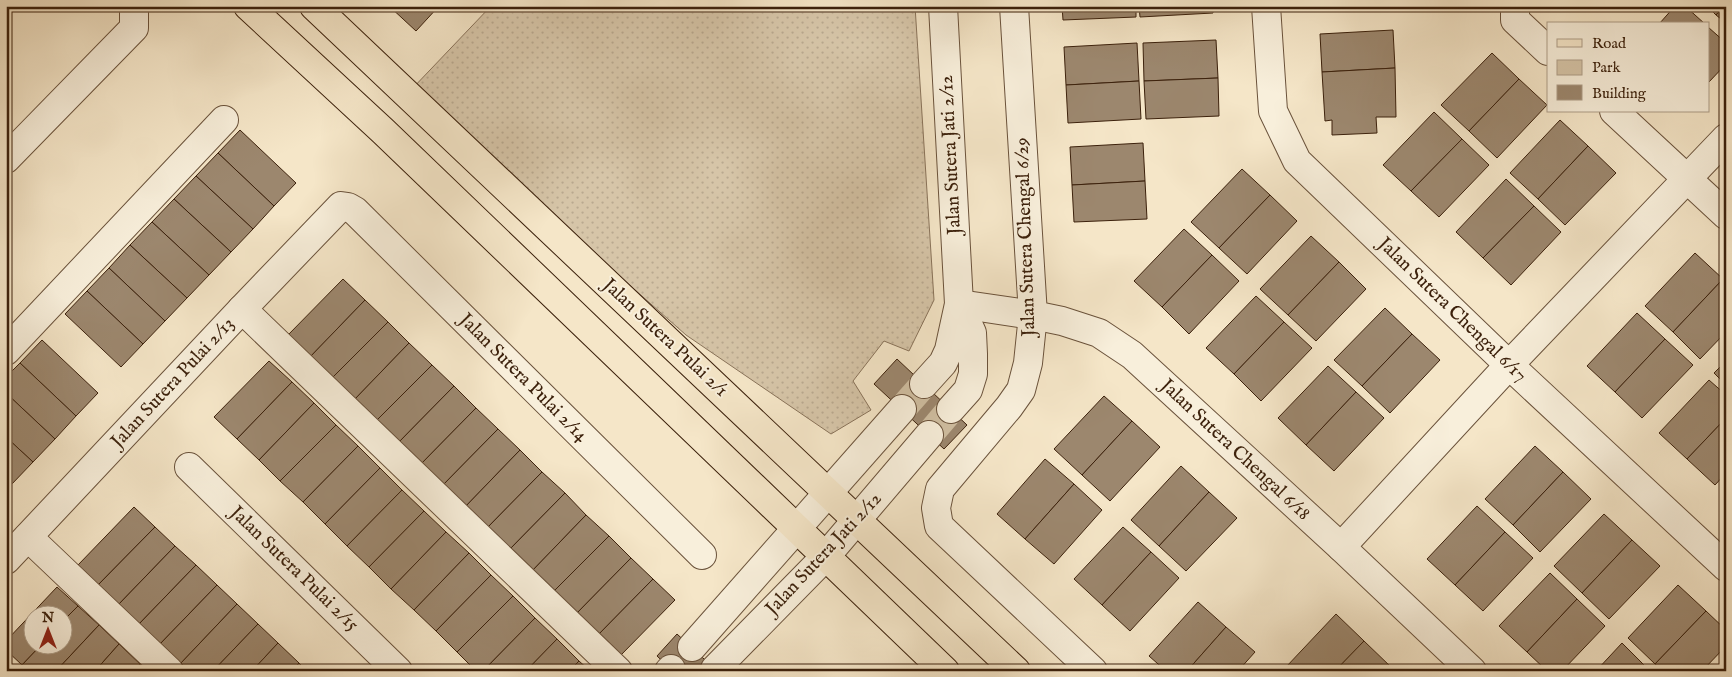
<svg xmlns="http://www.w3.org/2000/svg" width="1732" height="677" font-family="'IM FELL English',serif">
<defs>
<pattern id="green-dots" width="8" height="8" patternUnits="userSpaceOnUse" patternTransform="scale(1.25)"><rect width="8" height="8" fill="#d6c5a8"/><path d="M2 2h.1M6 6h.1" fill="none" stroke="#b9a98f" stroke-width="1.8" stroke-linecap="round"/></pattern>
</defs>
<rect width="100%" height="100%" fill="#f5e6c8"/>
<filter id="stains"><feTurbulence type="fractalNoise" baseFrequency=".004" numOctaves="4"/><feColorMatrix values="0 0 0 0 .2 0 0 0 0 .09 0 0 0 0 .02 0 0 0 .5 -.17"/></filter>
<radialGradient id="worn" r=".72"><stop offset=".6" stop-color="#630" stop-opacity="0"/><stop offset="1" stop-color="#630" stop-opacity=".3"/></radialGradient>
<polygon fill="url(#green-dots)" stroke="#89735a" points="491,6 915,6 934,300 909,351 884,341 853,381 871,410 831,434 686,335 410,91"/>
<g fill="#9c876e" stroke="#3c210c">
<polygon points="389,6 439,6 416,31"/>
<polygon points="1062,6 1136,6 1136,17 1063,20"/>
<polygon points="1139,6 1213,6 1213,13 1140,17"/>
<polygon points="1675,6 1685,6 1705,24 1659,24"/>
<polygon points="1707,6 1724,6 1716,15"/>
<polygon points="1724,6 1726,6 1726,23 1716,15"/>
<polygon points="1708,27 1726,43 1726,64 1708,83"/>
<polygon points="1393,30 1395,68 1322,72 1320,34"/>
<polygon points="1216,40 1218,78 1144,81 1143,43"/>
<polygon points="1137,43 1139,81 1066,85 1064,47"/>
<polygon points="1492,53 1519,79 1469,131 1441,105"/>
<polygon points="1395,68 1396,117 1376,117 1377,133 1332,135 1332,120 1325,121 1322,72"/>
<polygon points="1218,78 1219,116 1146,119 1144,81"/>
<polygon points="1519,79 1547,105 1497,158 1469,131"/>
<polygon points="1139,81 1141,119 1068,123 1066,85"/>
<polygon points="1434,112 1462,139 1411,191 1383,165"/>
<polygon points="1560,120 1588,146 1538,199 1510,173"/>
<polygon points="240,130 296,183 274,206 218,153"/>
<polygon points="1462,139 1489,165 1439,217 1411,191"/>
<polygon points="1143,143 1145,181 1072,185 1070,147"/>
<polygon points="1588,146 1616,173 1565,225 1538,199"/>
<polygon points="218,153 274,206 253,229 196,176"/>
<polygon points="1242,169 1270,195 1219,248 1191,222"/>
<polygon points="196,176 253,229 231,252 174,199"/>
<polygon points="1506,179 1534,206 1483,258 1456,232"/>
<polygon points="1145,181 1147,219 1074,222 1072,185"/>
<polygon points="1270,195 1297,221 1247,274 1219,248"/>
<polygon points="174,199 231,252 209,275 152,222"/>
<polygon points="1534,206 1561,232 1511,285 1483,258"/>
<polygon points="152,222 209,275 187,298 130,245"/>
<polygon points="1184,229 1212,255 1162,307 1134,281"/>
<polygon points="1311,236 1339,262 1288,315 1260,289"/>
<polygon points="130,245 187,298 165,321 109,268"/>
<polygon points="1695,253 1723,279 1673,332 1645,306"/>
<polygon points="1212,255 1239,281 1189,334 1162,307"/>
<polygon points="1339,262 1366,289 1316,341 1288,315"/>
<polygon points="109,268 165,321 143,344 87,291"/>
<polygon points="343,279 365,300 310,357 288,335"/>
<polygon points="1723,279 1726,282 1726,332 1700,359 1673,332"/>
<polygon points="87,291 143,344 121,367 65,314"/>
<polygon points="1256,296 1284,322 1234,374 1206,348"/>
<polygon points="365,300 388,322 332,378 310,357"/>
<polygon points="1385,308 1412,334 1362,386 1334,360"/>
<polygon points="1637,313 1665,339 1615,392 1587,366"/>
<polygon points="388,322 409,343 355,399 332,378"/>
<polygon points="1284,322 1312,348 1261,401 1234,374"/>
<polygon points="1412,334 1440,360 1390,413 1362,386"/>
<polygon points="1665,339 1693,365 1642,418 1615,392"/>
<polygon points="42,340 98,393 76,416 20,363"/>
<polygon points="409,343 432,365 376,421 355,399"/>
<polygon points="897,359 967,425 944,449 874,384"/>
<polygon points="269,361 292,382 237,439 214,417"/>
<polygon points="1726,361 1726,385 1714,373"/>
<polygon points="20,363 76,416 55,439 6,393 6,377"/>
<polygon points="432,365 454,386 399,442 376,421"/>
<polygon points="1328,366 1356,392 1306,445 1278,418"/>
<polygon points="1709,380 1726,395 1726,418 1687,459 1659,433"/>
<polygon points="292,382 314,403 259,460 237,439"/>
<polygon points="454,386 476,408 421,464 399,442"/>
<polygon points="1356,392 1384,418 1334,471 1306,445"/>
<polygon points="6,393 55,439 33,462 6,437"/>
<polygon points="1104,396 1132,421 1082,475 1054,449"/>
<polygon points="314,403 336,425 280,481 259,460"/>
<polygon points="476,408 498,429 443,485 421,464"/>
<polygon points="1726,418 1726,473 1715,485 1687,459"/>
<polygon points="1132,421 1160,447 1110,501 1082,475"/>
<polygon points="336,425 358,446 303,502 280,481"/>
<polygon points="498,429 520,450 465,507 443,485"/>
<polygon points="6,437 33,462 11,485 6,481"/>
<polygon points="358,446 380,468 325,524 303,502"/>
<polygon points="1535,446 1563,472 1513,525 1485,499"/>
<polygon points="520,450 542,472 487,528 465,507"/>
<polygon points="1045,459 1074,484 1025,539 997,514"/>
<polygon points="1181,466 1209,492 1159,546 1131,520"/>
<polygon points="380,468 402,490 347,546 325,524"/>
<polygon points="542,472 565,493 510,549 487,528"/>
<polygon points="1563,472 1591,499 1540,552 1513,525"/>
<polygon points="1074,484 1102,510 1054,564 1025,539"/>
<polygon points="402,490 424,511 369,567 347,546"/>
<polygon points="1209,492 1237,518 1186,571 1159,546"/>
<polygon points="565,493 586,515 532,571 510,549"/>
<polygon points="1477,506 1505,532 1455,585 1427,559"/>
<polygon points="134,507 155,527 98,585 78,565"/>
<polygon points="424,511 446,532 391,589 369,567"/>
<polygon points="1604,514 1632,540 1582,593 1554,566"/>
<polygon points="586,515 609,536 553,592 532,571"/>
<polygon points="155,527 175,546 119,604 98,585"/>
<polygon points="1123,527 1151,552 1102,605 1074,579"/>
<polygon points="446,532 469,553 414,610 391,589"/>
<polygon points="1505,532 1533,558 1483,611 1455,585"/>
<polygon points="609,536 631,558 576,614 553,592"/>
<polygon points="1632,540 1660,566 1609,619 1582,593"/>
<polygon points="175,546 196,565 139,624 119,604"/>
<polygon points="1151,552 1179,578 1130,631 1102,605"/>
<polygon points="469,553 491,575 436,631 414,610"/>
<polygon points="631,558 653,579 598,635 576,614"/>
<polygon points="196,565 217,585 160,644 139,624"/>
<polygon points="1550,573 1577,599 1527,652 1499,626"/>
<polygon points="491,575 513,596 457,652 436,631"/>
<polygon points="653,579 675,600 620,656 598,635"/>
<polygon points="217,585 237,604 181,663 160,644"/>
<polygon points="1678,585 1706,611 1655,664 1628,638"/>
<polygon points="57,587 78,606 62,622 62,614 32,614 32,644 42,644 22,665 6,650 6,641"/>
<polygon points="513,596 535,618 483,671 476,671 457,652"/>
<polygon points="1577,599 1605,626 1562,671 1547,671 1527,652"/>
<polygon points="1198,602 1226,627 1187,671 1166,671 1149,656"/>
<polygon points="237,604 258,624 213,671 189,671 181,663"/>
<polygon points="78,606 99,625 56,671 29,671 22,665 42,644 62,644 62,622"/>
<polygon points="1706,611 1726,630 1726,646 1702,671 1663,671 1655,664"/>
<polygon points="1336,614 1364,641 1335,671 1289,671 1286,667"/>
<polygon points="535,618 557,639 526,671 483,671"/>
<polygon points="258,624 278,643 252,671 213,671"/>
<polygon points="99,625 119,644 95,671 56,671"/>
<polygon points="1226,627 1255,652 1238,671 1187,671"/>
<polygon points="677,634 717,671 673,671 657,656"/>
<polygon points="557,639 579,661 569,671 526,671"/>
<polygon points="1364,641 1391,667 1387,671 1335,671"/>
<polygon points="278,643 299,663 291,671 252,671"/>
<polygon points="1622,643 1649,670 1648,671 1596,671"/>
<polygon points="119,644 140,664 133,671 95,671"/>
<polygon points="579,661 590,671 569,671"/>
<polygon points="299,663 307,671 291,671"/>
<polygon points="140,664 148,671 133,671"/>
</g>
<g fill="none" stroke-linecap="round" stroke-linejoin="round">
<g stroke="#d0bfa2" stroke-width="28" stroke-dasharray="28 14" stroke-linecap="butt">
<polyline points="902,409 924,384"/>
<polyline points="929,435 951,409"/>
</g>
<defs>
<g id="minor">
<polyline points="1014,6 1033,315 1028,363 1021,390 1009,407 940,489 936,508 939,526 1093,671"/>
<polyline points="1266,6 1273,111 1297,161 1509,365 1726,567"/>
<polyline points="1515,6 1515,20 1548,51"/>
<polyline points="1614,111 1726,215"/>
<polyline points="6,159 134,28 134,6"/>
<polyline points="959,304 1033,315 1062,321 1099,333 1132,355 1341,547 1472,671"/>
<polyline points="242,309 618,671"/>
<polyline points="6,351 224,120"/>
<polyline points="924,384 943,363 949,350 959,304 943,6"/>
<polyline points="951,409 968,390 973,374 973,354 972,333 959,304"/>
<polyline points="189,467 398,671"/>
<polyline points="28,537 169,671"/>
<polyline points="1341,547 1509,365 1726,138"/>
<polyline points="6,560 242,309 341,206 348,207 355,211 702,555"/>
<polyline points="692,647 902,409"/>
<polyline points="715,669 826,556 929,435"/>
<polyline points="669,671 671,669"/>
</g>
<g id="major">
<polyline points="248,6 383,131 945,671"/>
<polyline points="314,6 1016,671"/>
</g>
</defs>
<use href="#minor" stroke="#6a523b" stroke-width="30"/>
<use href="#major" stroke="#3c210c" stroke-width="30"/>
<use href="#minor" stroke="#f8efdb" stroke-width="28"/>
<use href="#major" stroke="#f5e6c8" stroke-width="28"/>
</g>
<g text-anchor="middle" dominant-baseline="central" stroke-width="4" stroke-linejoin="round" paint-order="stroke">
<g font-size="19" fill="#3c210c" stroke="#f8efdb">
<text transform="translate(951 155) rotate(-93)">Jalan Sutera Jati 2/12</text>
<text transform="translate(1026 237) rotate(-92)">Jalan Sutera Chengal 6/29</text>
<text transform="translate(1452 310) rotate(44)">Jalan Sutera Chengal 6/17</text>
<text transform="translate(665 338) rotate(43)">Jalan Sutera Pulai 2/1</text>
<text transform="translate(523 378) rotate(45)">Jalan Sutera Pulai 2/14</text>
<text transform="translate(173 383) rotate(-47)">Jalan Sutera Pulai 2/13</text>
<text transform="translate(1235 450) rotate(43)">Jalan Sutera Chengal 6/18</text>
<text transform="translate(824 554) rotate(-47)">Jalan Sutera Jati 2/12</text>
<text transform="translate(294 569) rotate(44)">Jalan Sutera Pulai 2/15</text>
</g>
</g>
<rect width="1732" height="677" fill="none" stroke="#f5e6c8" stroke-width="25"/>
<rect x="8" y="8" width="1717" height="662" fill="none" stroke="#3c210c" stroke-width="2.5"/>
<rect x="12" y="12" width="1707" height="652" fill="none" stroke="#3c210c"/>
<rect x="1547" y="22" width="162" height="90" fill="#f8efdb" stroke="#ad9d88"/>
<rect x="1557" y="39" width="25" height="8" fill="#f5e6c8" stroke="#ad9d88"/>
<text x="1592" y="48" font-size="15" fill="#3c210c">Road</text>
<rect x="1557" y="60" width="25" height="15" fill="#d6c5a8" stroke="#ad9d88"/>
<text x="1592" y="72" font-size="15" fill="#3c210c">Park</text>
<rect x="1557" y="85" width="25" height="15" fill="#9c876e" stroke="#ad9d88"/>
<text x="1592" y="98" font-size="15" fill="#3c210c">Building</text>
<g transform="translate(48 630)"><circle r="24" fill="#f8efdb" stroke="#ad9d88"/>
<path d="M0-4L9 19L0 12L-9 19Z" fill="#8f2418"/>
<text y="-8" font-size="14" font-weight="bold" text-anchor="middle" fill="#3c210c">N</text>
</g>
<rect width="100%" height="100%" filter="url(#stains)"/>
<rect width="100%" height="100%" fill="url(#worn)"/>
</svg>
